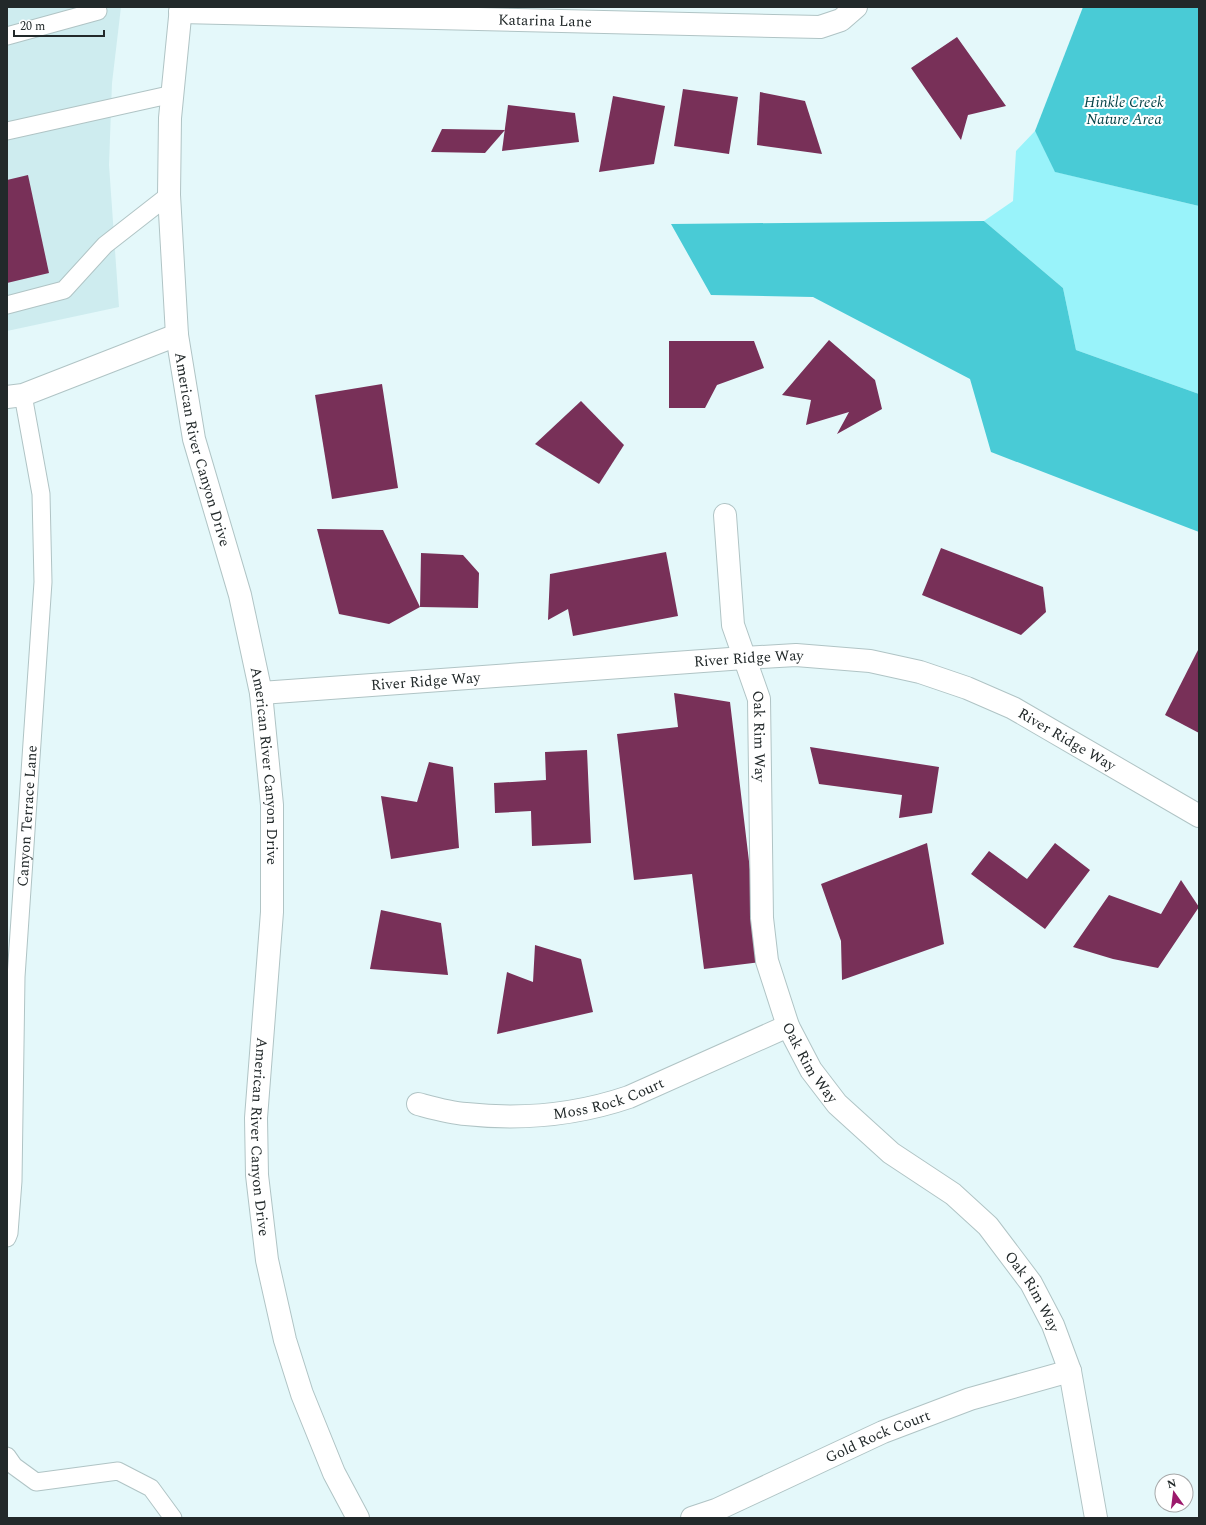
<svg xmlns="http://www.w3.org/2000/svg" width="1206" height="1525" font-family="Spectral,serif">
<rect width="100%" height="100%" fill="#e4f8fa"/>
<polygon fill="#ceecef" points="7,7 121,7 112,83 109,165 119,307 7,331"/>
<polygon fill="#99f3fa" points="1035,131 1056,172 1199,206 1199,394 1076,350 1063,288 984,221 1013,201 1016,151"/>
<g fill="#49cbd6">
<polygon points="1083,7 1199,7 1199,206 1055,172 1035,131"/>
<polygon points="984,221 1063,288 1076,350 1199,394 1199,532 991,452 970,379 813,297 711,295 671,224"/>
</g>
<g fill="#783058">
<polygon points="957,37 1006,106 968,115 961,140 911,68"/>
<polygon points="683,89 738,97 729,154 674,146"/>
<polygon points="760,92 805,101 822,154 757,145"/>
<polygon points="613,96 665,106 654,164 599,172"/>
<polygon points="508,105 575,113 579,142 502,151"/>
<polygon points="442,129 505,130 485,153 431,152"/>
<polygon points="28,175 49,273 7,283 7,180"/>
<polygon points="829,340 875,380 882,409 837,434 849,412 806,425 811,400 782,395"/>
<polygon points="669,341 754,341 764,368 717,385 705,408 669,408"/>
<polygon points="382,384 398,488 332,499 315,395"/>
<polygon points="581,401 624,445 599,484 535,444"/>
<polygon points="317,529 383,530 420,607 421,553 463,555 479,573 478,608 420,607 389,624 339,614"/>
<polygon points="941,548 1043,587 1046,612 1021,635 922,595"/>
<polygon points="666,552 678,616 573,636 568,609 548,620 550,574"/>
<polygon points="1199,648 1199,733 1165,715"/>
<polygon points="674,693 730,702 761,962 704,969 692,874 634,880 617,734 678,727"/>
<polygon points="810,747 939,767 932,813 899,818 902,795 819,784"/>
<polygon points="587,750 591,843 532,846 531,811 495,813 494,783 546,780 545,752"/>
<polygon points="429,762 453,767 459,848 391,859 381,796 417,802"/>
<polygon points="927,843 944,944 842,980 841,941 821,884"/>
<polygon points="1055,843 1090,870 1045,929 971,874 989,851 1027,879"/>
<polygon points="1181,880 1199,907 1158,968 1113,959 1073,947 1109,895 1161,914"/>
<polygon points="381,910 441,923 448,975 370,969"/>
<polygon points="535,945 581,959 593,1012 497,1034 507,972 533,982"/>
</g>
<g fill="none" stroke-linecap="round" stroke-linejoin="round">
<defs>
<g id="service">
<polyline points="7,36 98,11"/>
<polyline points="7,131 173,94"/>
<polyline points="7,305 64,290 105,245 169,195"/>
<path id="s1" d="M7,1238L9,1233L13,1181L16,977L43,582L41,494L23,395"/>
<polyline points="7,1456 14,1466 36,1482 118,1471 151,1488 173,1518"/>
</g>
<g id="minor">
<path id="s2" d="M180,12L820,27L841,20L856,7"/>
<polyline points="7,397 23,395 177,335"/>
<path id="s3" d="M725,515L733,625L759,699L762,918L767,961L788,1026L811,1070L837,1104L891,1153L953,1194L988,1226L1031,1283L1053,1325L1070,1371L1096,1518"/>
<path id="s4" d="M261,693L744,658L796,655L870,661L920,672L967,688L1013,708L1199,816"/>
<path id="s5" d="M418,1104C433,1108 450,1113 466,1114C521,1120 576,1115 629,1097L788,1026"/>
<path id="s6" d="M692,1518L716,1510L883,1432L970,1399L1070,1371"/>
</g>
<g id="secondary">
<path id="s7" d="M181,7L170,118L169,195L177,335L194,439L240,595L261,693L272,805V912L256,1118L257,1175L267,1260L285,1340L302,1394L334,1473L358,1518"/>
</g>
</defs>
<use href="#service" stroke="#b0c4c5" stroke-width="19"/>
<use href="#minor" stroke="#b0c4c5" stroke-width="24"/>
<use href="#secondary" stroke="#b0c4c5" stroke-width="24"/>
<use href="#service" stroke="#fff" stroke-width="17"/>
<use href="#minor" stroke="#fff" stroke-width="22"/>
<use href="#secondary" stroke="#fff" stroke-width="22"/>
</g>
<g text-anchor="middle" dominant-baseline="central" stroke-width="4" stroke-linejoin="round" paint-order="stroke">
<g font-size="15" fill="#22292a" stroke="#fff">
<text stroke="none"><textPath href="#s2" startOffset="365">Katarina Lane</textPath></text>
<text stroke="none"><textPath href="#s7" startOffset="446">American River Canyon Drive</textPath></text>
<text stroke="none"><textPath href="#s4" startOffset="489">River Ridge Way</textPath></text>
<text stroke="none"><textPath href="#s4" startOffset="165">River Ridge Way</textPath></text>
<text stroke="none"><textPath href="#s3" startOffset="226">Oak Rim Way</textPath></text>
<text stroke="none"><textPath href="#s4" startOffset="824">River Ridge Way</textPath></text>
<text stroke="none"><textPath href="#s7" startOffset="770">American River Canyon Drive</textPath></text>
<text stroke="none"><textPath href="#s1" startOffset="423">Canyon Terrace Lane</textPath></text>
<text stroke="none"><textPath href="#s3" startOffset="562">Oak Rim Way</textPath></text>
<text stroke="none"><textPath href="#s5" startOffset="194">Moss Rock Court</textPath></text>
<text stroke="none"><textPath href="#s7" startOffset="1142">American River Canyon Drive</textPath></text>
<text stroke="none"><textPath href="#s3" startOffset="886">Oak Rim Way</textPath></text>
<text stroke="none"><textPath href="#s6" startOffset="203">Gold Rock Court</textPath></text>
</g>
<g font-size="15" font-style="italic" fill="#064348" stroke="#fff">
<text x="1124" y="102">Hinkle Creek<tspan x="1124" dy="17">Nature Area</tspan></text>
</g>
</g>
<rect width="1206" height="1525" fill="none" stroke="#22292a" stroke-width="16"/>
<g transform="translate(1174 1493) rotate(346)"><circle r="19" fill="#ffffff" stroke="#a7a9aa"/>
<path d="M0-3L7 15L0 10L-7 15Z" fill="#9c196c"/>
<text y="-6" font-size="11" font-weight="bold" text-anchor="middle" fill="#22292a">N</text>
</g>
<path d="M14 30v6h90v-6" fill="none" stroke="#22292a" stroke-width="2"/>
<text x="20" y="30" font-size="12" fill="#22292a" stroke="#ffffff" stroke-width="3" paint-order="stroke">20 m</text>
</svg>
